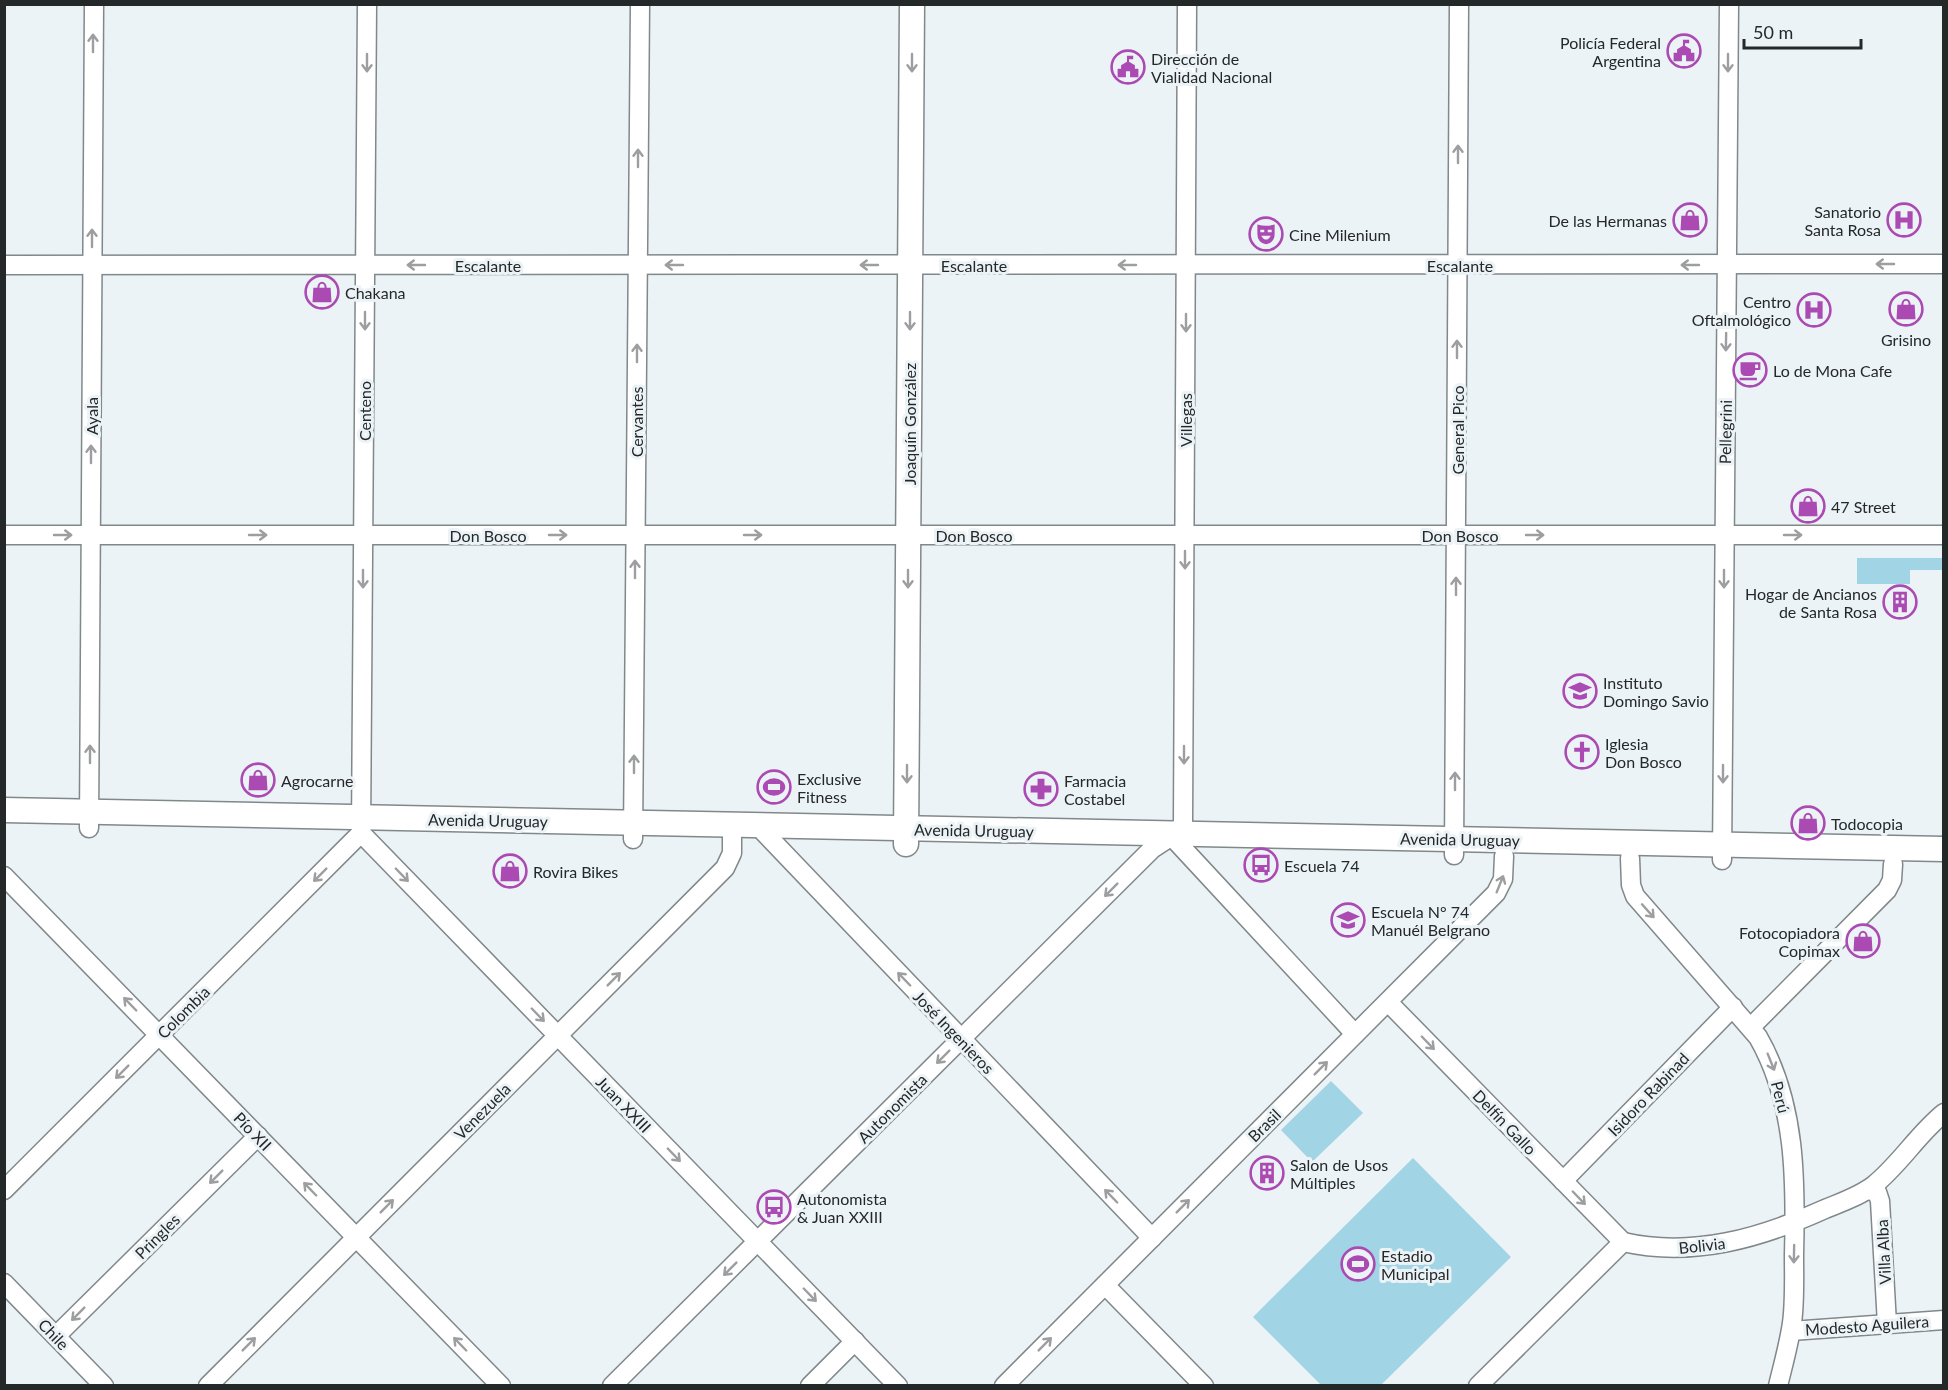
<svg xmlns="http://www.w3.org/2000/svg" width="1948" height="1390" font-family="Lato,sans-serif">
<rect width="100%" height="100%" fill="#ecf3f6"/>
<g fill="#a1d4e5">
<polygon points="1857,558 1943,558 1943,570 1910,570 1910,584 1857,584"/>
<polygon points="1331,1081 1363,1113 1312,1162 1281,1130"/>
<polygon points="1413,1158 1511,1257 1381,1385 1321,1385 1253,1317"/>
</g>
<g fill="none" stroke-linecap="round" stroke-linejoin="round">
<defs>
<g id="minor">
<polyline points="367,4 361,833 898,1386"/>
<polyline points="4,265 1944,264"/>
<polyline points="4,535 1944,535"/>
<polyline points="757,825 1152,1238"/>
<polyline points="89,828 94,4"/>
<polyline points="1175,834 1176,841 1355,1034"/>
<polyline points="633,839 640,4"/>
<polyline points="1454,855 1459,4"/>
<path d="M1630,858L1631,885L1635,896L1758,1037C1796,1103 1796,1181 1794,1255C1794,1277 1795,1301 1792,1323C1789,1344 1783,1365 1778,1386"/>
<polyline points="1722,860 1729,4"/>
<polyline points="4,876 501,1386"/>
<polyline points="1388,1002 1623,1242"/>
<polyline points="1751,1027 1887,890 1892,880 1893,864"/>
<polyline points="1563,1181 1733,1007"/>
<polyline points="4,1190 361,833"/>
<polyline points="1867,1190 1877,1192 1880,1201 1887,1324"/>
<path d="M1623,1242C1693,1258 1761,1238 1825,1209C1842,1202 1860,1196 1874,1185C1900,1164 1918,1134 1944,1113"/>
<polyline points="4,1283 104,1386"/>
<polyline points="1105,1285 1204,1386"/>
<polyline points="1791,1331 1944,1320"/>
<polyline points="56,1336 258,1136"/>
<polyline points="208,1386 725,868 732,853 732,825"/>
<polyline points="612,1386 1152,849 1175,834 1183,824 1187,4"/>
<polyline points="810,1386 855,1341"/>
<polyline points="1004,1386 1496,893 1503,879 1504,856"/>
<polyline points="1478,1386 1623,1242"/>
</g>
<g id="major">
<polyline points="4,810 1944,849"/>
<polyline points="906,844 912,4"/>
</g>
</defs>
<use href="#minor" stroke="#81888a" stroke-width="21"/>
<use href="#major" stroke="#81888a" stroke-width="27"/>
<use href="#minor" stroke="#fff" stroke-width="18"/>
<use href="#major" stroke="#fff" stroke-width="24"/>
</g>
<defs><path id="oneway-shaft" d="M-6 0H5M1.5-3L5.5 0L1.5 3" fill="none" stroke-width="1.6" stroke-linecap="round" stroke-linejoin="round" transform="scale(1.5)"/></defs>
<g stroke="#9d9e9f">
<use href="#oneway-shaft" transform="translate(93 43) rotate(-90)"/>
<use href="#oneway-shaft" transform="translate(367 63) rotate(90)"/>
<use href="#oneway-shaft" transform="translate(912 63) rotate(90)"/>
<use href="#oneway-shaft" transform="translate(1728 63) rotate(90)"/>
<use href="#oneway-shaft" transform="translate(1458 154) rotate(-90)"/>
<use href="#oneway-shaft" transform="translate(638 158) rotate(-90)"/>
<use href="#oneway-shaft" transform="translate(92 238) rotate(-90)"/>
<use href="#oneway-shaft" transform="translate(1885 264) rotate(180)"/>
<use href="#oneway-shaft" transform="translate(416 265) rotate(180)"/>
<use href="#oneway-shaft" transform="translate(674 265) rotate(180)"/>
<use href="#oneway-shaft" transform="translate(869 265) rotate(180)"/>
<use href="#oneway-shaft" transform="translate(1127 265) rotate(180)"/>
<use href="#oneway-shaft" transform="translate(1690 265) rotate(180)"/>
<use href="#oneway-shaft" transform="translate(365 321) rotate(90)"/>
<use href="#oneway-shaft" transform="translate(910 321) rotate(90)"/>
<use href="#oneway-shaft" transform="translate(1186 323) rotate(90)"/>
<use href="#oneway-shaft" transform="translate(1726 342) rotate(91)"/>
<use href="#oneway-shaft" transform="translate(1457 349) rotate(-90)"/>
<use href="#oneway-shaft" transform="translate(637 353) rotate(-90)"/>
<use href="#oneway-shaft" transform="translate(91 454) rotate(-90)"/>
<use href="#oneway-shaft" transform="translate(63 535)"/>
<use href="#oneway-shaft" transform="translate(258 535)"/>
<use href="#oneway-shaft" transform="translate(558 535)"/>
<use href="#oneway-shaft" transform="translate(753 535)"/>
<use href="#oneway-shaft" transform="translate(1535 535)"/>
<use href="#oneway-shaft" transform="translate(1793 535)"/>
<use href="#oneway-shaft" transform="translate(1185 560) rotate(90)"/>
<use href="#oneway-shaft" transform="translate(635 569) rotate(-90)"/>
<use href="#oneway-shaft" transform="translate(363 579) rotate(90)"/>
<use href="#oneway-shaft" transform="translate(908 579) rotate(90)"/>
<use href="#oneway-shaft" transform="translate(1724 579) rotate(90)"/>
<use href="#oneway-shaft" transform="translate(1456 586) rotate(-90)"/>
<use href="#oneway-shaft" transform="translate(90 754) rotate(-90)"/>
<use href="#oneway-shaft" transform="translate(1184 755) rotate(90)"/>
<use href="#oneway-shaft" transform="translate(634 764) rotate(-90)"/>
<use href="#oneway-shaft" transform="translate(907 774) rotate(90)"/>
<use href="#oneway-shaft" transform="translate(1723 774) rotate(90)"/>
<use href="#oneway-shaft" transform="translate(1455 781) rotate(-90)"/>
<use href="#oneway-shaft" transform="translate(320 875) rotate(135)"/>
<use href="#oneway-shaft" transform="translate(402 875) rotate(46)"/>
<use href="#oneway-shaft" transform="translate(1500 884) rotate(-68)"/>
<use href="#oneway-shaft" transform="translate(1111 890) rotate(135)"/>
<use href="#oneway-shaft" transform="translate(1648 911) rotate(48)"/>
<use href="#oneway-shaft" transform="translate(614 979) rotate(-45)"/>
<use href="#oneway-shaft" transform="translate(904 979) rotate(-134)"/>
<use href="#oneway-shaft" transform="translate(130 1004) rotate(-134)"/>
<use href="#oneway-shaft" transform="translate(538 1015) rotate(46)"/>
<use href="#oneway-shaft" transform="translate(1428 1043) rotate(46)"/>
<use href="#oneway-shaft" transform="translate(943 1057) rotate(135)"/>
<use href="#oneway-shaft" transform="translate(1771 1062) rotate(68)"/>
<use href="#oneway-shaft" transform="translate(1321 1068) rotate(-45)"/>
<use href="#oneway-shaft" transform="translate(122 1072) rotate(135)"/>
<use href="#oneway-shaft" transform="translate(674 1155) rotate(46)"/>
<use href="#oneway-shaft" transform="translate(216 1177) rotate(135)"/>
<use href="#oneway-shaft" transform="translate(310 1189) rotate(-134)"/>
<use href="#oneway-shaft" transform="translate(1111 1196) rotate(-134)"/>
<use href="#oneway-shaft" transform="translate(1579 1198) rotate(46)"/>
<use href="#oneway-shaft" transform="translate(387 1206) rotate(-45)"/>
<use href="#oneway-shaft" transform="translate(1183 1206) rotate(-45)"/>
<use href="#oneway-shaft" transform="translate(1794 1254) rotate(91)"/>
<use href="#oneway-shaft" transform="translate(730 1269) rotate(135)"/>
<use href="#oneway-shaft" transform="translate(810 1295) rotate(46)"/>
<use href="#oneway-shaft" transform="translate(78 1314) rotate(135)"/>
<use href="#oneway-shaft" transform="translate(249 1344) rotate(-45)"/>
<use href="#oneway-shaft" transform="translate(460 1344) rotate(-134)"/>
<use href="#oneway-shaft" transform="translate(1045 1344) rotate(-45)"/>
</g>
<defs>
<symbol id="civic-ring" viewBox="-11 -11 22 22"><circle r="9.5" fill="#ecf3f6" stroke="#aa4ab2" stroke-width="1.5"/><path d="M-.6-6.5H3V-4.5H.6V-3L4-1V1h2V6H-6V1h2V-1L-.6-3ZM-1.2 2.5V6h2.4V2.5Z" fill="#aa4ab2"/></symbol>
<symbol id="shop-ring" viewBox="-11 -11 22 22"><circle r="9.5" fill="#ecf3f6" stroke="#aa4ab2" stroke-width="1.5"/><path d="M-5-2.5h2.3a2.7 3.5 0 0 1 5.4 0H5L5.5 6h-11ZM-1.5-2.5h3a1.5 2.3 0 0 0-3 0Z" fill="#aa4ab2"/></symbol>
<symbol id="hospital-ring" viewBox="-11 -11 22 22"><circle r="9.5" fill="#ecf3f6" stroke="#aa4ab2" stroke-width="1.5"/><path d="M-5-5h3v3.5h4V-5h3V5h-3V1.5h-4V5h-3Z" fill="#aa4ab2"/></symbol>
<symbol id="theatre-ring" viewBox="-11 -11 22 22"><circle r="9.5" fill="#ecf3f6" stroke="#aa4ab2" stroke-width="1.5"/><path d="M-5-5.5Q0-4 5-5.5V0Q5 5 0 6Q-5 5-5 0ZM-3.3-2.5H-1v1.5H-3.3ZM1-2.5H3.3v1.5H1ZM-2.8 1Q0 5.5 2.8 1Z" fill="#aa4ab2"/></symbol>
<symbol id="cafe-ring" viewBox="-11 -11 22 22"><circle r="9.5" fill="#ecf3f6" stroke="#aa4ab2" stroke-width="1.5"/><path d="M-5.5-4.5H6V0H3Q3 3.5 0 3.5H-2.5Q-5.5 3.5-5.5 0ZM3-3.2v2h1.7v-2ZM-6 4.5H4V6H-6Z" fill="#aa4ab2"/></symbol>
<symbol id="building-ring" viewBox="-11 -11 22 22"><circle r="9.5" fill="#ecf3f6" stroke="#aa4ab2" stroke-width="1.5"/><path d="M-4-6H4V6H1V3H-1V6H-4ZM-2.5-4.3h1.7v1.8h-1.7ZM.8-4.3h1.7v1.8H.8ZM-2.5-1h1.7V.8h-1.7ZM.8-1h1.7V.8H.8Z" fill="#aa4ab2"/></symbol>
<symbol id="school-ring" viewBox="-11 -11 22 22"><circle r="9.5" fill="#ecf3f6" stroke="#aa4ab2" stroke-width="1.5"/><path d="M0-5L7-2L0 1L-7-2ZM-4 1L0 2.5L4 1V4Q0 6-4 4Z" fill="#aa4ab2"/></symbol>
<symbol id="church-ring" viewBox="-11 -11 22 22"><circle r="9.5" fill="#ecf3f6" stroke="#aa4ab2" stroke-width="1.5"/><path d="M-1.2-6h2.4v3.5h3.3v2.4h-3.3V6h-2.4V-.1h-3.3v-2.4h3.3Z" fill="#aa4ab2"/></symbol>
<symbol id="stadium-ring" viewBox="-11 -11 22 22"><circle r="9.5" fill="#ecf3f6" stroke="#aa4ab2" stroke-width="1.5"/><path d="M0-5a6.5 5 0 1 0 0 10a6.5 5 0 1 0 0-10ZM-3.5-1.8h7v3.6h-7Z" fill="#aa4ab2"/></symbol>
<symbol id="pharmacy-ring" viewBox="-11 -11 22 22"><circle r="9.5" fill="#ecf3f6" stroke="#aa4ab2" stroke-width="1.5"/><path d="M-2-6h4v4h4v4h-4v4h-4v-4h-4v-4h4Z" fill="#aa4ab2"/></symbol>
<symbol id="bus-ring" viewBox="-11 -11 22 22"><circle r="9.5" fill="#ecf3f6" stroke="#aa4ab2" stroke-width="1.5"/><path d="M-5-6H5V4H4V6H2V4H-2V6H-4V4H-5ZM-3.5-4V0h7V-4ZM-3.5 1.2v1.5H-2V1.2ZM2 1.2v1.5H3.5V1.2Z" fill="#aa4ab2"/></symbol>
</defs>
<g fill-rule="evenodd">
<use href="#civic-ring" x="1665" y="32" width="38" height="38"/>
<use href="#civic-ring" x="1109" y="48" width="38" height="38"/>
<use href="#shop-ring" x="1671" y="201" width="38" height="38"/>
<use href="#hospital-ring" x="1885" y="201" width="38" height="38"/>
<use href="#theatre-ring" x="1247" y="215" width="38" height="38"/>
<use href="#shop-ring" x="303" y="273" width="38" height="38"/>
<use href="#shop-ring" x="1887" y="290" width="38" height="38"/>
<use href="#hospital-ring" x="1795" y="291" width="38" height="38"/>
<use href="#cafe-ring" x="1731" y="351" width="38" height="38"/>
<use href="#shop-ring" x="1789" y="487" width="38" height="38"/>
<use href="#building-ring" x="1881" y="583" width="38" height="38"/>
<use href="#school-ring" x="1561" y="672" width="38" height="38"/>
<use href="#church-ring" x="1563" y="733" width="38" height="38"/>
<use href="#shop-ring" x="239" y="761" width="38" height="38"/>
<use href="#stadium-ring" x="755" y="768" width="38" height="38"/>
<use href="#pharmacy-ring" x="1022" y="770" width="38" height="38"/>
<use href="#shop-ring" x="1789" y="804" width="38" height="38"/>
<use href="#bus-ring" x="1242" y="846" width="38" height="38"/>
<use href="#shop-ring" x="491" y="852" width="38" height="38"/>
<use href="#school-ring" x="1329" y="901" width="38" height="38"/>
<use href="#shop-ring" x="1844" y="922" width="38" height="38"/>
<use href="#building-ring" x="1248" y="1154" width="38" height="38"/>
<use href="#bus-ring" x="755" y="1188" width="38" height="38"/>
<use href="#stadium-ring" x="1339" y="1245" width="38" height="38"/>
</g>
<g text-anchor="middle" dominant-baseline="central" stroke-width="6" stroke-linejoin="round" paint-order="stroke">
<g font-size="16" fill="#252829" stroke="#ecf3f6" text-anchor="start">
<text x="1661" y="42" text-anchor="end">Policía Federal<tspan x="1661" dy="18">Argentina</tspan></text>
<text x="1151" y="58">Dirección de<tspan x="1151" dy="18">Vialidad Nacional</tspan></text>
<text x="1881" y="211" text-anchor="end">Sanatorio<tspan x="1881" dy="18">Santa Rosa</tspan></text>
<text x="1667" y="220" text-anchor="end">De las Hermanas</text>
<text x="1289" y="234">Cine Milenium</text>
<text x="345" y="292">Chakana</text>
<text x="1791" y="301" text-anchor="end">Centro<tspan x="1791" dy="18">Oftalmológico</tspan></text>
<text x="1906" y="339" text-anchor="middle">Grisino</text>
<text x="1773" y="370">Lo de Mona Cafe</text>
<text x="1831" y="506">47 Street</text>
<text x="1877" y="593" text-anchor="end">Hogar de Ancianos<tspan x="1877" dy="18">de Santa Rosa</tspan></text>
<text x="1603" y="682">Instituto<tspan x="1603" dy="18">Domingo Savio</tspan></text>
<text x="1605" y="743">Iglesia<tspan x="1605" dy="18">Don Bosco</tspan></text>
<text x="797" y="778">Exclusive<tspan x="797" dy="18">Fitness</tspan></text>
<text x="281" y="780">Agrocarne</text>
<text x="1064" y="780">Farmacia<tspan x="1064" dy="18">Costabel</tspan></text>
<text x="1831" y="823">Todocopia</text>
<text x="1284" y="865">Escuela 74</text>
<text x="533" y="871">Rovira Bikes</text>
<text x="1371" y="911">Escuela N° 74<tspan x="1371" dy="18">Manuél Belgrano</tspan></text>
<text x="1840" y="932" text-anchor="end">Fotocopiadora<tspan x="1840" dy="18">Copimax</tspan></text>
<text x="1290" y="1164">Salon de Usos<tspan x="1290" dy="18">Múltiples</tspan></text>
<text x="797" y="1198">Autonomista<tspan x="797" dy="18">&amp; Juan XXIII</tspan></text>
<text x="1381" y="1255">Estadio<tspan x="1381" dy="18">Municipal</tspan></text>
</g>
<g font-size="16" fill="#252829" stroke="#ecf3f6">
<text x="488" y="265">Escalante</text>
<text x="974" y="265">Escalante</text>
<text x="1460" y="265">Escalante</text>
<text transform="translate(364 411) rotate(-90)">Centeno</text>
<text transform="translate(91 416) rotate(-90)">Ayala</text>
<text transform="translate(1185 420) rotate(-90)">Villegas</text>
<text transform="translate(636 422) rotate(-90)">Cervantes</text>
<text transform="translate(909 424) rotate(-90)">Joaquín González</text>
<text transform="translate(1457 430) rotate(-90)">General Pico</text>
<text transform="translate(1725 432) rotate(-89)">Pellegrini</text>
<text x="488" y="535">Don Bosco</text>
<text x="974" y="535">Don Bosco</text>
<text x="1460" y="535">Don Bosco</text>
<text transform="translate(488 820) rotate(1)">Avenida Uruguay</text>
<text transform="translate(974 830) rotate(1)">Avenida Uruguay</text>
<text transform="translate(1460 839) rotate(1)">Avenida Uruguay</text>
<text transform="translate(183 1012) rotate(-45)">Colombia</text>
<text transform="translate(954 1032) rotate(46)">José Ingenieros</text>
<text transform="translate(1648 1094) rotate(-46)">Isidoro Rabinad</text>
<text transform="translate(1781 1097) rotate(76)">Perú</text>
<text transform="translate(624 1104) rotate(46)">Juan XXIII</text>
<text transform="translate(892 1108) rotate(-45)">Autonomista</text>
<text transform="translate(482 1111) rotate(-45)">Venezuela</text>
<text transform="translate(1505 1122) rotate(46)">Delfín Gallo</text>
<text transform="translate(1264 1125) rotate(-45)">Brasil</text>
<text transform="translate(253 1131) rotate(46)">Pío XII</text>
<text transform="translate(157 1236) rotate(-45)">Pringles</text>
<text transform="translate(1702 1245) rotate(-6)">Bolivia</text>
<text transform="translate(1883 1252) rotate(-93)">Villa Alba</text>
<text transform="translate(1867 1325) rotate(-4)">Modesto Aguilera</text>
<text transform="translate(54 1334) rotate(46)">Chile</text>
</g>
</g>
<rect width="1948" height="1390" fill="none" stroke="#252829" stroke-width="12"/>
<path d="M1744 39v9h117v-9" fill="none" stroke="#252829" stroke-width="3"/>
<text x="1753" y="39" font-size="18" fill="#252829" stroke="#ecf3f6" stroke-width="4.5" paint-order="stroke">50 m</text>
</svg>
